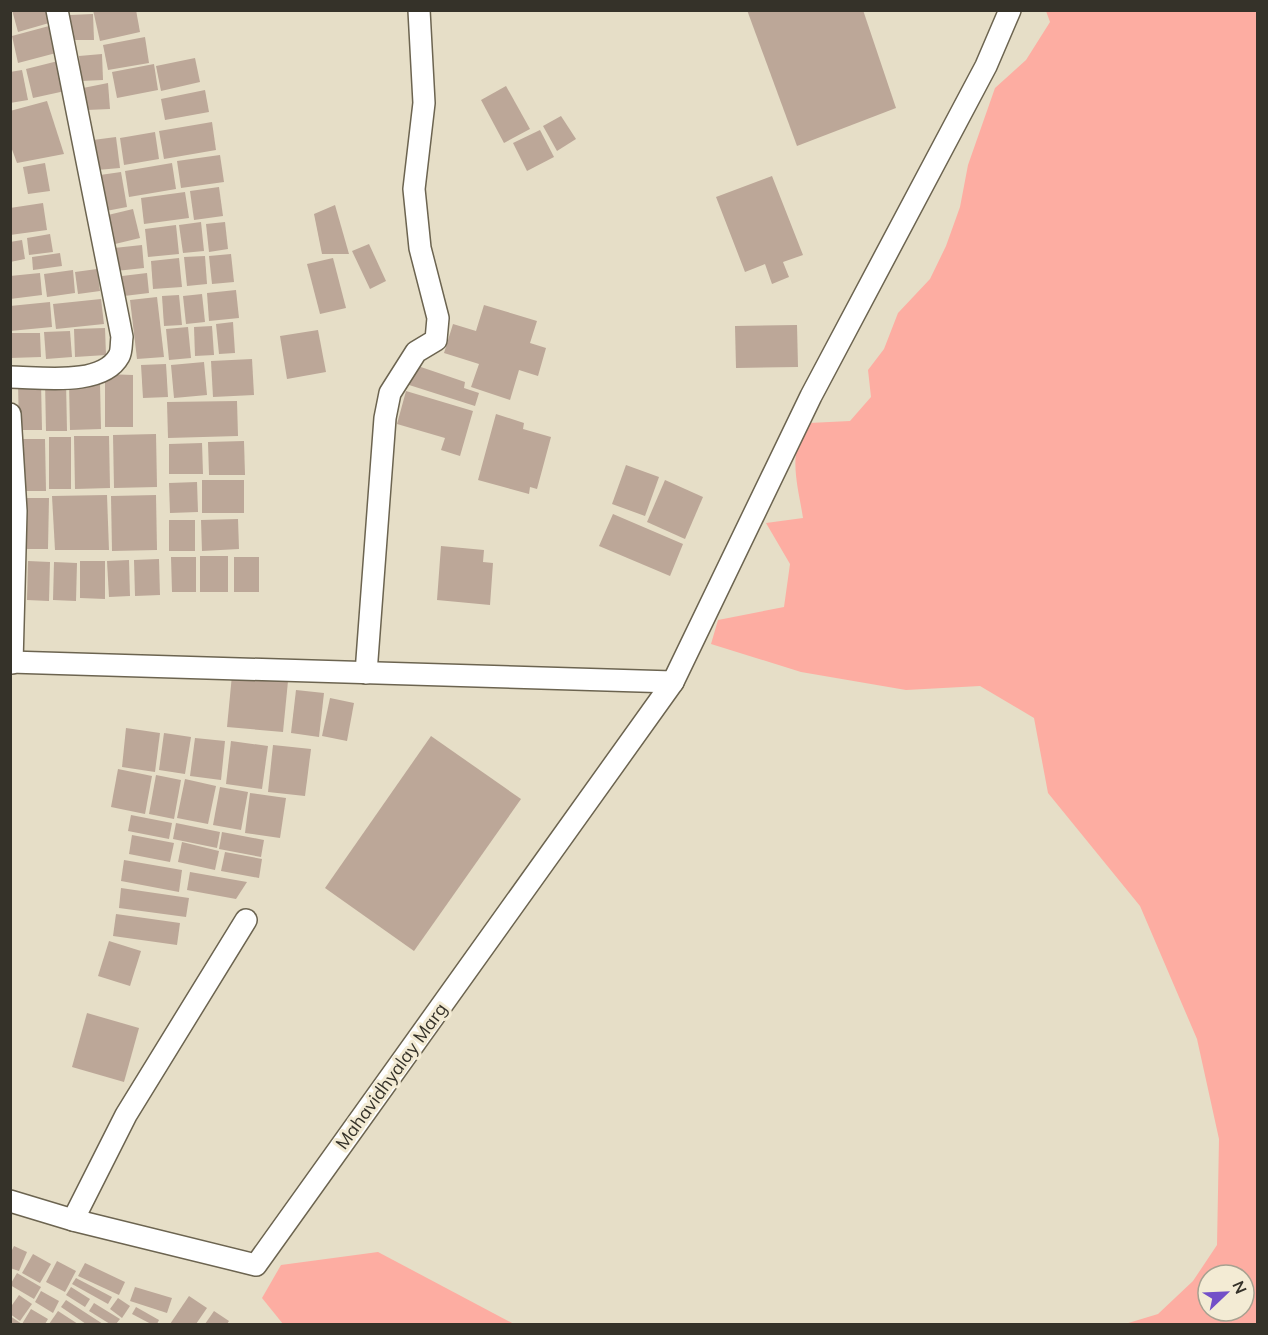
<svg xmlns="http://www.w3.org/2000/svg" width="1268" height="1335" font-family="Mulish,sans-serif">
<rect width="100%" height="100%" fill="#e6dec7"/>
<g fill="#fdada2" fill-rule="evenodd">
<path d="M1046,11H1257V1324H1125L1158,1314L1193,1281L1217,1245L1219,1139L1197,1039L1140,906L1048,793L1034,718L980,686L906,690L801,672L711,644L718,620L784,607L790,564L766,523L803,518C798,485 786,451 809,423L850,421L871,397L868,370L884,349L898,313L930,279L946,246L960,207L968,165L995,88L1026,60L1050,22ZM1208,1275H1244V1311H1208Z"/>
<polygon points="378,1252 514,1324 283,1324 262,1298 281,1265"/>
</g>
<g fill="#bca798">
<polygon points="12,10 45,10 49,23 18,32"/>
<polygon points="93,10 136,10 140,32 100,41"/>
<polygon points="747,10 863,10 896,108 797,146"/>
<polygon points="93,14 94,40 71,40 70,15"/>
<polygon points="49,26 56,53 18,63 12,36"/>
<polygon points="145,37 149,63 108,70 103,45"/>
<polygon points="102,54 103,80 81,81 79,56"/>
<polygon points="195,58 200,82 161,91 156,66"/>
<polygon points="58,61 65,91 33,98 26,69"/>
<polygon points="154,64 158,90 117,98 112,72"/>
<polygon points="22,70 28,100 10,103 10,72"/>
<polygon points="108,83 110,109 87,110 83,88"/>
<polygon points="506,86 530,129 504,143 481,100"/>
<polygon points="205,90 209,112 165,120 161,99"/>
<polygon points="47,101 64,154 17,163 10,144 10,111"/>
<polygon points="561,116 576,139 557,151 543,126"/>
<polygon points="212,122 216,150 164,159 159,131"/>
<polygon points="540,130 554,157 527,171 513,143"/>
<polygon points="155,132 159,159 124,165 120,138"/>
<polygon points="116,137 120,168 97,170 93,140"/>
<polygon points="220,155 224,182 181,188 177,161"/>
<polygon points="45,163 50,191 28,194 23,167"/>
<polygon points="172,163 176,189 129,197 125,171"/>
<polygon points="121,172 127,207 106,211 100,175"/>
<polygon points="772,176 803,255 783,262 789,277 772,284 765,264 745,272 716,197"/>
<polygon points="219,187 223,216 194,220 190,191"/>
<polygon points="185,192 189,218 144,224 141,198"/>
<polygon points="43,203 47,230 10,235 10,208"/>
<polygon points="335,205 349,254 322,254 314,214"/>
<polygon points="133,209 140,238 115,244 108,215"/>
<polygon points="201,222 204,251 183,253 179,225"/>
<polygon points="225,222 228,249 209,252 206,224"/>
<polygon points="176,225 179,254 148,257 145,229"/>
<polygon points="50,234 53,252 29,255 27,238"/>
<polygon points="22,240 25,259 10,262 10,242"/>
<polygon points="369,244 386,281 370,289 352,251"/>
<polygon points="142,245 144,268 116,271 114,248"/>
<polygon points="60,253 62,266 33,270 32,257"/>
<polygon points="231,254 234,282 212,284 209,256"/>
<polygon points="205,256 207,284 187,286 184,257"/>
<polygon points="179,258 182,287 153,289 151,261"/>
<polygon points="333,258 346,308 320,314 307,264"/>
<polygon points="97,269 100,291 78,294 75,272"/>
<polygon points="73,270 75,293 47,297 44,274"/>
<polygon points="40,273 42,295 10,299 10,276"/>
<polygon points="147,273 149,293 124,296 122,276"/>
<polygon points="236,290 239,318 209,321 207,293"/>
<polygon points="202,294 205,322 186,324 183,296"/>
<polygon points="179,295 182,325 164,326 162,296"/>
<polygon points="157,297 164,357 137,359 130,300"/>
<polygon points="101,299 104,324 56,329 53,304"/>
<polygon points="50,302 52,327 10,331 10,306"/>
<polygon points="484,305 537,321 530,343 546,348 538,376 519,370 510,400 471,387 479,364 444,353 453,324 476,331"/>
<polygon points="233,322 235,353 219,354 216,324"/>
<polygon points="797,325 798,367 736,368 735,326"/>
<polygon points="212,326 214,355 195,356 194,327"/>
<polygon points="188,327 191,358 169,360 166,329"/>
<polygon points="105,328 106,355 75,357 74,329"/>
<polygon points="318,330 326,372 287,379 280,336"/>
<polygon points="70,331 72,357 46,359 44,332"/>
<polygon points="10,333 40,333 41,357 10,358"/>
<polygon points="252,359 254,395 213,397 211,361"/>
<polygon points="204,362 207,395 174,398 171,365"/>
<polygon points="166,364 168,397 143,398 141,365"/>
<polygon points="412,364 465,382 464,388 479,393 475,406 406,384"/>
<polygon points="105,374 133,375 133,427 105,427"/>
<polygon points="45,381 66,381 67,431 46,431"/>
<polygon points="18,382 41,382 42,430 19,430"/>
<polygon points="69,383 100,383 101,429 70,430"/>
<polygon points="406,391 473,411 460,456 441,450 445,438 397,424"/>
<polygon points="237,401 238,436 168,438 167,402"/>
<polygon points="496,414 524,423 523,429 551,437 537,489 530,487 529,494 478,480"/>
<polygon points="156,434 157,487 114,488 113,435"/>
<polygon points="74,436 109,436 110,488 75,489"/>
<rect x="49" y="437" width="22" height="52"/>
<polygon points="22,439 45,439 46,491 22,491"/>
<polygon points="244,441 245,475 209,475 208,442"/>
<polygon points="202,443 203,474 169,474 169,444"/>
<polygon points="626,465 659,477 645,516 612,504"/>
<rect x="202" y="480" width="42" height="33"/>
<polygon points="665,480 703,497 685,539 647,522"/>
<polygon points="197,482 198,512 170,513 169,483"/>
<polygon points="107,495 109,550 55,550 52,496"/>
<polygon points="156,495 157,550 112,551 111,496"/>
<polygon points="25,498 49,498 48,549 24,549"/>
<polygon points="613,514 683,544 670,576 599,546"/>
<polygon points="238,519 239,549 202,551 201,520"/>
<rect x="169" y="520" width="26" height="31"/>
<polygon points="441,546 484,550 483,562 493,563 490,605 437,600"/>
<rect x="200" y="556" width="28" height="36"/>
<polygon points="171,557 196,557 196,592 172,592"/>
<rect x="234" y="557" width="25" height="35"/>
<polygon points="159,559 160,595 135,596 134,560"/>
<polygon points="129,560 130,596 109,597 107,561"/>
<polygon points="28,561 50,562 49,601 27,600"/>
<polygon points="80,561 105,561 105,599 80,598"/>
<polygon points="54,562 77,563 76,601 53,600"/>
<polygon points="232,675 288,681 283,732 227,727"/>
<polygon points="296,690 324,693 319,737 291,733"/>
<polygon points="330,698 354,703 347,741 322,736"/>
<polygon points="126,728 160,733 155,772 122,767"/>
<polygon points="164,733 191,737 185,774 159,770"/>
<polygon points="431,736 521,799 414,951 325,888"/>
<polygon points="195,738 225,741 221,780 190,776"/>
<polygon points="231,741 268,746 262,789 226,784"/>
<polygon points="273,745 311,749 305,796 268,792"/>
<polygon points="118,769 152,776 145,814 111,807"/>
<polygon points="156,775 181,780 174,819 149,814"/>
<polygon points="185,779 216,786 208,824 177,818"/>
<polygon points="220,787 248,792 241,830 213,825"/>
<polygon points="250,793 286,798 280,838 245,833"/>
<polygon points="131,815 172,823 169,839 128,831"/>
<polygon points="176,823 220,832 217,848 173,839"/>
<polygon points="222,832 264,840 261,857 219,849"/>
<polygon points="132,835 174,843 170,862 129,854"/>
<polygon points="182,842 219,851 215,870 178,862"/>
<polygon points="225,852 262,859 259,878 221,871"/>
<polygon points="124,860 182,870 179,892 121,881"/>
<polygon points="190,872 247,882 236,899 187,890"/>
<polygon points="121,888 189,898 186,917 119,908"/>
<polygon points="116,914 180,923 177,945 113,936"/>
<polygon points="109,941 141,951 130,986 98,976"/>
<polygon points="87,1013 139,1028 124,1082 72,1067"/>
<polygon points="14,1246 27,1252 19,1271 10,1268 10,1254"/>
<polygon points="33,1254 51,1264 40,1283 22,1273"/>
<polygon points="57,1261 76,1271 65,1292 46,1282"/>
<polygon points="85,1263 125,1282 119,1295 78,1276"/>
<polygon points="17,1273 41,1287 34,1299 10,1285"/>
<polygon points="76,1278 112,1297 108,1304 72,1284"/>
<polygon points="71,1287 90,1299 85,1307 66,1295"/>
<polygon points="135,1287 172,1298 167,1313 130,1301"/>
<polygon points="41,1291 59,1301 53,1313 35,1302"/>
<polygon points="19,1295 32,1304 20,1321 10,1314 10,1308"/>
<polygon points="189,1296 207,1308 196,1324 170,1324"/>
<polygon points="118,1298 130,1306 122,1318 110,1309"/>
<polygon points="66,1300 103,1324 86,1324 61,1307"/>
<polygon points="94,1303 120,1319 116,1324 110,1324 89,1311"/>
<polygon points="136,1307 159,1320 157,1324 151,1324 132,1314"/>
<polygon points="31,1309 48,1319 45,1324 10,1324 10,1316 22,1324"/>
<polygon points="58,1311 78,1324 49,1324"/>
<polygon points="214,1311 229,1321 227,1324 205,1324"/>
</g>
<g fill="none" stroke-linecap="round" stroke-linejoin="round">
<defs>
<g id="street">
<path d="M10,377C40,377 102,387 119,356C122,351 121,342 122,337L57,10"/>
<polyline points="10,414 16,511 12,663"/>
<polyline points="10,662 673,682"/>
<polyline points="366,673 385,418 390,393 416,352 436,340 438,318 420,248 414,189 424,103 419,10"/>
<polyline points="10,1201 73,1220 256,1265 673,682 811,396 986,66 1010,10"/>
<polyline points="73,1220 126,1115 246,920"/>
</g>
</defs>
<use href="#street" stroke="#6c6450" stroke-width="24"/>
<use href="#street" stroke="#fff" stroke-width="21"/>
</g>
<g text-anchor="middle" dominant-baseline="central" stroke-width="6" stroke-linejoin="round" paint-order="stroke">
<g font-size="18" fill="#353229" stroke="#f3ebd4">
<text transform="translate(391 1076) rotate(-54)">Mahavidhyalay Marg</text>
</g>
</g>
<rect width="1268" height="1335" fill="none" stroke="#353229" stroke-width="24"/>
<g transform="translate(1226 1293) rotate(67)"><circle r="28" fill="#f3ebd4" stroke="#a7a190" stroke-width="1.5"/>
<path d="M0-4.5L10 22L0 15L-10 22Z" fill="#734fc8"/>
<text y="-9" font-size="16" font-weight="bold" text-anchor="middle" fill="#353229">N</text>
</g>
</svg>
